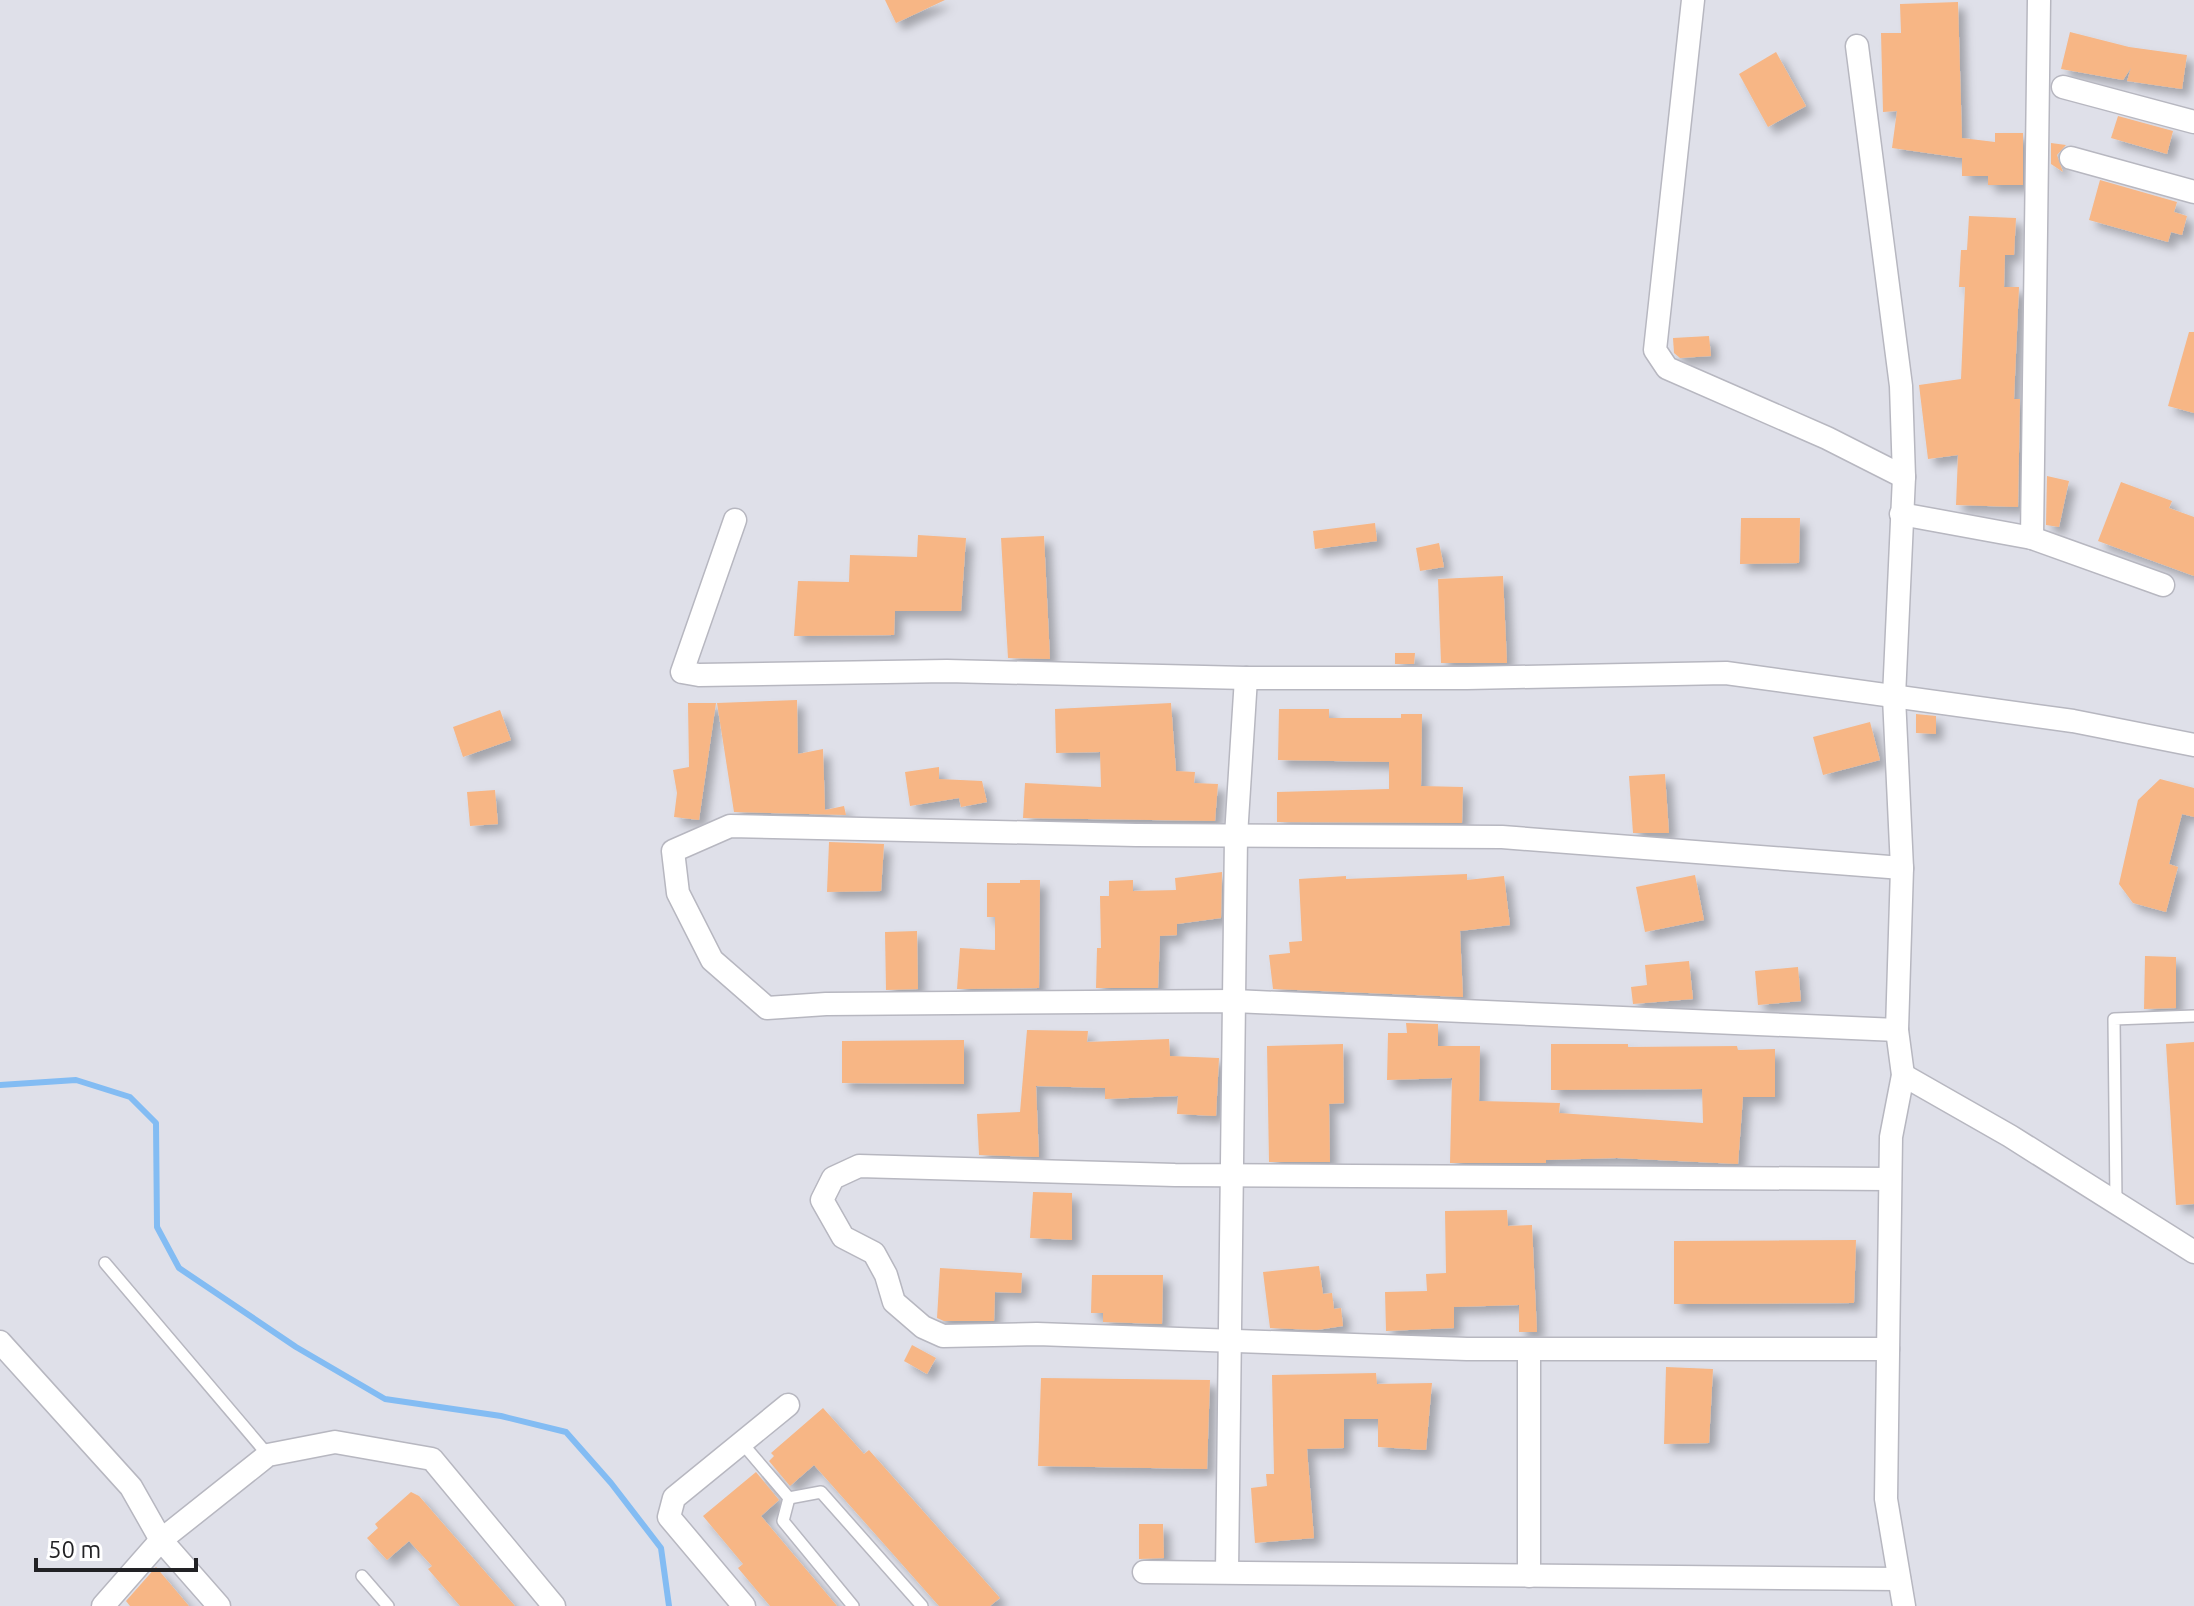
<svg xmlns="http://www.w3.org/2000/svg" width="2194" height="1606" font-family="Ubuntu,sans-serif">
<defs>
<filter id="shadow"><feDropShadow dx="7" dy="7" stdDeviation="4" flood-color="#0004"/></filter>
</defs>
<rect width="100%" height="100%" fill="#dfe0e9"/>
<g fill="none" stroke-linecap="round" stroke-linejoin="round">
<polyline stroke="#83bcf3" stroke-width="6" points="0,1085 76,1080 130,1097 156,1123 157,1227 179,1268 296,1347 385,1399 501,1416 566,1432 611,1483 661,1548 669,1606"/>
</g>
<g fill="#f7b685" filter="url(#shadow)">
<polygon points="885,0 945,0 896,23"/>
<polygon points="1958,2 1962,138 1995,142 1995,133 2023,133 2023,185 1988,185 1988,176 1962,176 1962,158 1892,148 1897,111 1883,112 1881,33 1901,33 1900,4"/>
<polygon points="2070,32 2129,47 2187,55 2182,89 2127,81 2131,68 2123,80 2061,69"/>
<polygon points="1776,52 1806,106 1768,127 1739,74"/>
<polygon points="2118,116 2173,131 2167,154 2111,138"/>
<polygon points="2051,143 2066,145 2057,155 2063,172 2051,164"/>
<polygon points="2100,180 2177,202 2174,212 2187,216 2182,235 2171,232 2168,242 2089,220"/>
<polygon points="1969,216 2016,218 2014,255 2005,255 2004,287 2019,287 2014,399 2020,399 2018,507 1956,505 1958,455 1928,459 1919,385 1961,379 1965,287 1959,287 1961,250 1967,250"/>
<polygon points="2189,332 2194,332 2194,413 2168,406"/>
<polygon points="1709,336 1711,356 1680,358 1674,353 1673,338"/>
<polygon points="2047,476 2069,481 2059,527 2046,525"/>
<polygon points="2121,482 2172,501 2169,508 2194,517 2194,576 2098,541"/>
<polygon points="1741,518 1800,518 1799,563 1740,564"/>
<polygon points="1375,523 1377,541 1315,549 1313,531"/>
<polygon points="918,535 966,538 961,611 895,611 894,635 794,636 798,581 849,582 850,555 917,557"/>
<polygon points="1044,536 1050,659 1008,658 1001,538"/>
<polygon points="1439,543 1444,567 1420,571 1416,548"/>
<polygon points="1503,576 1507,663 1441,663 1438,579"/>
<polygon points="1395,653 1415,653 1414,664 1395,664"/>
<polygon points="797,700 798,754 823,749 825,810 844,806 846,815 734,812 717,703"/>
<polygon points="688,703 716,703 699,820 674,817 677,793 673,770 689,767"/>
<polygon points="1171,703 1176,771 1195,772 1194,783 1218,784 1215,821 1023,818 1025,783 1101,787 1100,752 1056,753 1055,709"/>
<polygon points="1279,709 1329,709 1329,718 1401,718 1401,714 1422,714 1421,786 1463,787 1462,823 1277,822 1277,792 1389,789 1389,762 1278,760"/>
<polygon points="500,710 511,740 463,757 453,727"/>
<polygon points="1916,714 1936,716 1936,734 1916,733"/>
<polygon points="1870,722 1880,760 1823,775 1813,737"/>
<polygon points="939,767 939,779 982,781 987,802 961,807 959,798 910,806 905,772"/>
<polygon points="1665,774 1669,833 1633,833 1629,776"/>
<polygon points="2160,779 2194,788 2194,817 2182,814 2169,864 2178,867 2166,912 2133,903 2119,884 2138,800"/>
<polygon points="495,790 498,824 470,826 467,792"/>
<polygon points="829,842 884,844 881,891 827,892"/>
<polygon points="1222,872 1221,918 1177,924 1177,935 1160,936 1158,988 1096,988 1097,948 1101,948 1100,896 1109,896 1109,881 1133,880 1133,891 1176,890 1175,878"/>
<polygon points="1467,874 1467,880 1504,876 1510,925 1460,931 1463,997 1273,989 1269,955 1290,953 1289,942 1302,941 1299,879 1346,876 1346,879"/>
<polygon points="1695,875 1704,920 1645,932 1636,887"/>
<polygon points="1020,880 1040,880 1039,988 957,989 960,948 995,950 995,917 987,917 987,883 1020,883"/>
<polygon points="917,931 918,989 886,990 885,932"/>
<polygon points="2145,956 2176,957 2176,1008 2144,1009"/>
<polygon points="1689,961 1693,999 1633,1004 1631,987 1647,985 1645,965"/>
<polygon points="1798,967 1801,1001 1758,1005 1755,971"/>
<polygon points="1406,1023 1438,1024 1438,1046 1480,1046 1479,1101 1560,1103 1559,1113 1703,1123 1702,1089 1551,1090 1551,1044 1628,1044 1628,1047 1737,1046 1738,1050 1775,1049 1775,1097 1743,1097 1738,1164 1617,1158 1546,1160 1546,1163 1450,1163 1452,1078 1387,1080 1388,1033 1407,1033"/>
<polygon points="1027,1030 1088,1031 1087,1042 1169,1039 1170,1056 1219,1058 1216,1116 1177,1114 1178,1096 1105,1099 1105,1088 1036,1086 1039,1157 979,1155 977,1114 1020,1112"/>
<polygon points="964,1040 964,1084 842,1083 842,1041"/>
<polygon points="2194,1042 2194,1204 2176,1205 2166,1044"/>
<polygon points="1343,1044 1344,1103 1329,1104 1330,1162 1269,1162 1267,1046"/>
<polygon points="1033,1192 1072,1193 1072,1240 1030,1238"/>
<polygon points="1507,1210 1508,1226 1532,1225 1537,1332 1519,1332 1519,1305 1454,1307 1454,1328 1386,1331 1385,1292 1427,1291 1426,1274 1446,1273 1445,1211"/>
<polygon points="1856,1240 1854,1303 1674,1304 1674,1241"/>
<polygon points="1319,1266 1323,1294 1332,1293 1334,1309 1341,1308 1343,1326 1317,1330 1270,1328 1263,1272"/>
<polygon points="940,1268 1022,1273 1021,1293 995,1292 994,1321 944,1321 937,1318"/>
<polygon points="1092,1275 1163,1275 1162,1324 1103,1322 1103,1313 1091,1313"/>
<polygon points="912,1345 936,1358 927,1374 904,1361"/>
<polygon points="1666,1367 1713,1369 1709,1443 1664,1444"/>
<polygon points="1376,1373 1377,1384 1432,1383 1426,1450 1378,1447 1378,1419 1344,1419 1344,1448 1307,1449 1314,1538 1255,1543 1251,1488 1267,1486 1266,1474 1274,1474 1272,1375"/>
<polygon points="1041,1378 1210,1380 1207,1469 1038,1466"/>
<polygon points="823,1408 864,1454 869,1450 1000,1598 990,1606 939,1606 814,1465 790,1486 769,1461 774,1456 771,1453"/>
<polygon points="756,1472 779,1500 761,1516 837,1606 770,1606 738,1568 743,1564 703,1516"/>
<polygon points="411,1492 419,1496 515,1606 460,1606 428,1569 432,1566 409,1541 387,1560 367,1538 378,1528 375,1524"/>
<polygon points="1139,1524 1163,1524 1164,1558 1139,1559"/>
<polygon points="156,1567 189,1606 130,1606 126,1601"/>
</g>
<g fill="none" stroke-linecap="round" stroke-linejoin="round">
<defs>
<g id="lane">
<polyline points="2116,1202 2114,1019 2194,1016"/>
<polyline points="105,1263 268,1455"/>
<polyline points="742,1443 789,1498 783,1521 853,1606"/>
<polyline points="789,1498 821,1492 922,1606"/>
<polyline points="362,1576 388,1606"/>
</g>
<g id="street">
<polyline points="1693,0 1655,350 1667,368 1827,438 1904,477"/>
<polyline points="1857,46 1901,386 1904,477 1894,697 1902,868 1897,1030 1903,1075 1891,1137 1886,1499 1904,1606"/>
<polyline points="2063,87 2194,122"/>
<polyline points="2071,158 2194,192"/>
<polyline points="1901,514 2032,538 2163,585"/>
<polyline points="735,520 682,672 699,675 947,671 1246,678 1467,678 1726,673 2073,721 2194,745"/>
<polyline points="2032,538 2039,0"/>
<polyline points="1897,1030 1234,1001 826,1004 767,1008 712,960 678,893 673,851 730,826 1136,835 1502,837 1902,868"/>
<polyline points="1903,1075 2010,1136 2194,1252"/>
<polyline points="0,1342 131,1487 161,1540 219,1606"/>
<polyline points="1888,1349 1467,1349 1037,1334 943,1336 923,1327 894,1302 886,1275 874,1253 843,1237 822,1200 833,1178 859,1166 1175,1175 1890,1179"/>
<polyline points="1144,1572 1899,1579"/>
<polyline points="1227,1572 1236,836 1246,678"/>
<polyline points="1529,1576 1529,1349"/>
<polyline points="103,1606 161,1540 268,1455 335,1442 432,1459 554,1606"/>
<polyline points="744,1606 669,1517 674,1498 788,1405"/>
</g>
</defs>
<use href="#lane" stroke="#b7b7c0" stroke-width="14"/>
<use href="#street" stroke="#b7b7c0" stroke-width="25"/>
<use href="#lane" stroke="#fff" stroke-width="11"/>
<use href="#street" stroke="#fff" stroke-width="22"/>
</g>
<path d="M36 1558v12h160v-12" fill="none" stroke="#222225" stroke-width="4"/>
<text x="48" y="1558" font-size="24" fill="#222225" stroke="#ffffff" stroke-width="6" paint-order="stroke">50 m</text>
</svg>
